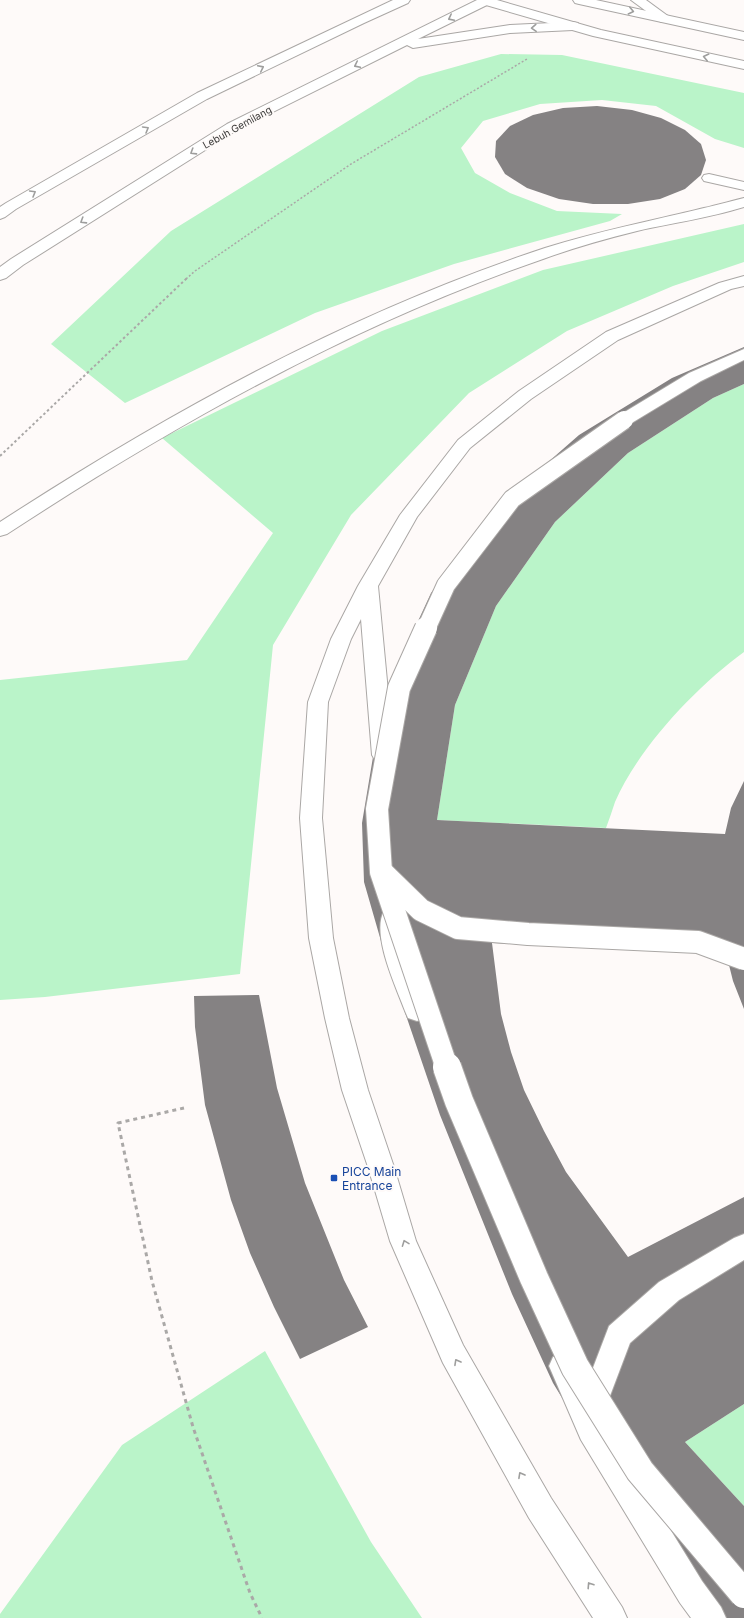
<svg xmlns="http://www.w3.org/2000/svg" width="744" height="1618" font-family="Inter,sans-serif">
<rect width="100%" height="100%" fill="#fefaf9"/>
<g fill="#baf4c9">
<polygon points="501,54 562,55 744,93 744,148 715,139 656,106 602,100 540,104 483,121 461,148 475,173 510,193 557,211 622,214 610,221 454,264 315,313 125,403 51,344 171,231 419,77"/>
<polygon points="744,224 744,262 673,286 567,331 469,393 351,515 273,645 240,974 45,997 0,1000 0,680 187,660 273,533 162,438 382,331 543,270"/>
<path d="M744,384V652C696,687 639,747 615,802C612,811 609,820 606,828L437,820L455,705L496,606L555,522L628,453L713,398Z"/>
<polygon points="265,1351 371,1542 422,1618 0,1618 0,1614 122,1445"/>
<polygon points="744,1404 744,1506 685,1442"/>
</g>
<g fill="#858283">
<polygon points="597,106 632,110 661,118 685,130 701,144 706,160 701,175 685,189 660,199 628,204 593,204 559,199 527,188 505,174 495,157 496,141 510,126 533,115 563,108"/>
<polygon points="744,347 744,384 713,398 628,453 555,522 496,606 455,705 437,820 725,834 731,808 744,781 744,1009 733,981 726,953 492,943 501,1014 511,1052 524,1090 544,1131 566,1172 628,1257 744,1197 744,1404 685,1442 744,1506 744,1618 725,1618 618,1490 553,1383 512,1294 440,1115 383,948 364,882 362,823 383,697 431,593 498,506 579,435 672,378"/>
<polygon points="259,995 277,1088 305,1183 344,1280 368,1327 300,1359 274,1307 250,1253 231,1200 205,1105 195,1027 194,996"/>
</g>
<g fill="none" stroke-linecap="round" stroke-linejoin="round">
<defs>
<g id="lane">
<polygon points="709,174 744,182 744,190 704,181 702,178 704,175"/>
<path d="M744,198V207C709,218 672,223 637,231C605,239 573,248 543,259C352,325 175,424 7,534L0,536V522C171,411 351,312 545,248C598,231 651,221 704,208C718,205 731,201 744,198Z"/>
<polygon points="744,276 744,286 731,289 618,340 531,399 470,448 417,517 378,586 394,755 391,760 383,762 375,760 372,755 361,619 351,639 328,702 322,818 333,938 349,1018 368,1090 394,1167 416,1241 463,1345 551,1498 622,1607 627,1618 593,1618 529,1518 443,1363 390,1241 368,1167 342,1090 325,1018 309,938 300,818 308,702 331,639 358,586 400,515 458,440 519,391 606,332 719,283"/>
<polygon points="744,349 744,360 701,381 630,424 624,425 618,424 615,420 618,416 689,373"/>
<path d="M392,908L400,911L404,917L406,949L429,1011L426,1018L417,1021L408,1018L405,1011C396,987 371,934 384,911Z"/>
<polygon points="744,1234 744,1260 679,1300 630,1343 605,1409 598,1412 702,1581 721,1607 726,1618 691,1618 680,1603 581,1440 549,1366 553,1357 563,1353 573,1357 586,1386 609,1326 659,1282 734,1238"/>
</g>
<g id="secondary">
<polygon points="477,0 497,0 601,30 744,61 744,69 593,36 479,3"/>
<polygon points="573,0 596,0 744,32 744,40 579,4 575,3"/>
</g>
<g id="primary">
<polygon points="393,0 410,0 408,3 364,23 207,99 16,209 5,217 0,219 0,207 6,203 197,93"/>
<polygon points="477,0 493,0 491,3 418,39 510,25 573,22 578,23 579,26 578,29 573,30 510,33 413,48 407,45 237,130 23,265 6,278 0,280 0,267 11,259 227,124"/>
<polygon points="631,0 646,0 672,19 671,22 661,22"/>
</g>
</defs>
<use href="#lane" stroke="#aaa7a5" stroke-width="2"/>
<use href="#secondary" stroke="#aaa7a5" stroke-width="2"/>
<use href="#primary" stroke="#aaa7a5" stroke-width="2"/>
<polyline stroke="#aaa8a7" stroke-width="1.5" stroke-dasharray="2 2" stroke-linecap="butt" points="186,279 195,271 351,164 527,59"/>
<polyline stroke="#aaa8a7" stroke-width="2" stroke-dasharray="2.5 2.5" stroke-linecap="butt" points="0,456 187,278"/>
<polyline stroke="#aaa8a7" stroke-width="3" stroke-dasharray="4 4" stroke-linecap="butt" points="184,1108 118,1123 152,1281 193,1427 250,1593 262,1618"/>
<use href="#lane" fill="#fff" fill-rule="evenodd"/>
<use href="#secondary" fill="#fff" fill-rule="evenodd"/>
<use href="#primary" fill="#fff" fill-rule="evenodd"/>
<defs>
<polyline id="lane-bridge-far2" points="426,629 446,585 512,499 624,420"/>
<g id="lane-bridge-far1">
<polyline points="426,628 399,688 377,809 381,872 447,1068"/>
<polyline points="384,874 421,910 458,928 528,934 698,942 744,959"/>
</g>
<polyline id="lane-bridge" points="447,1067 459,1101 534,1278 575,1367 640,1471 744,1594"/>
</defs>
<use href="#lane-bridge-far2" stroke="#aaa7a5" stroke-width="20" stroke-linecap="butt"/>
<use href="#lane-bridge-far1" stroke="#aaa7a5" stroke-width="24" stroke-linecap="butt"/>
<use href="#lane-bridge" stroke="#aaa7a5" stroke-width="30" stroke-linecap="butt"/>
<use href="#lane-bridge-far2" stroke="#fff" stroke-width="18"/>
<use href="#lane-bridge-far1" stroke="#fff" stroke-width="22"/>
<use href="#lane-bridge" stroke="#fff" stroke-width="28"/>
</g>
<defs><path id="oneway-chevron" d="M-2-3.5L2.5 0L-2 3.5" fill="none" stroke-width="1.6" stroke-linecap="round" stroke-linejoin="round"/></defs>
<g stroke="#9e9e9d">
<use href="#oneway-chevron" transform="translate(631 11) rotate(13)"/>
<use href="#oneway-chevron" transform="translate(451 18) rotate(153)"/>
<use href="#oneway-chevron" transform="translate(534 28) rotate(177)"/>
<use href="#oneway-chevron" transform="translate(706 57) rotate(-167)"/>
<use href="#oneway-chevron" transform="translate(357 65) rotate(154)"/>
<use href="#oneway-chevron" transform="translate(261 68) rotate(-26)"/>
<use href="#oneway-chevron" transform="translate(146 129) rotate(-30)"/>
<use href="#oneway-chevron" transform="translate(193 152) rotate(148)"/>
<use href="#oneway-chevron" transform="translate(33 193) rotate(-30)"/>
<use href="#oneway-chevron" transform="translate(83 221) rotate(148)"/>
<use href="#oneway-chevron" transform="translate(405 1243) rotate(-111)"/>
<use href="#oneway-chevron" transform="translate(457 1362) rotate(-119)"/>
<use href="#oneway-chevron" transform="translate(521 1475) rotate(-119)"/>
<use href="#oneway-chevron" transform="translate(590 1585) rotate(-123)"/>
</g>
<rect fill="#1a4fb4" stroke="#fefaf9" stroke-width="1.5" x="330" y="1174" width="8" height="8" rx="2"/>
<g text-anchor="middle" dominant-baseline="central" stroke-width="4" stroke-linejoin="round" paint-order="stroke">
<g font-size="10" fill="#3d3c3b" stroke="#fefaf9">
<text transform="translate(237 127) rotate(-29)">Lebuh Gemilang</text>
</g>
<g font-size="12" fill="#164399" stroke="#fefaf9" text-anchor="start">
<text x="342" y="1171">PICC Main<tspan x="342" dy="14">Entrance</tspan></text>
</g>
</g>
</svg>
